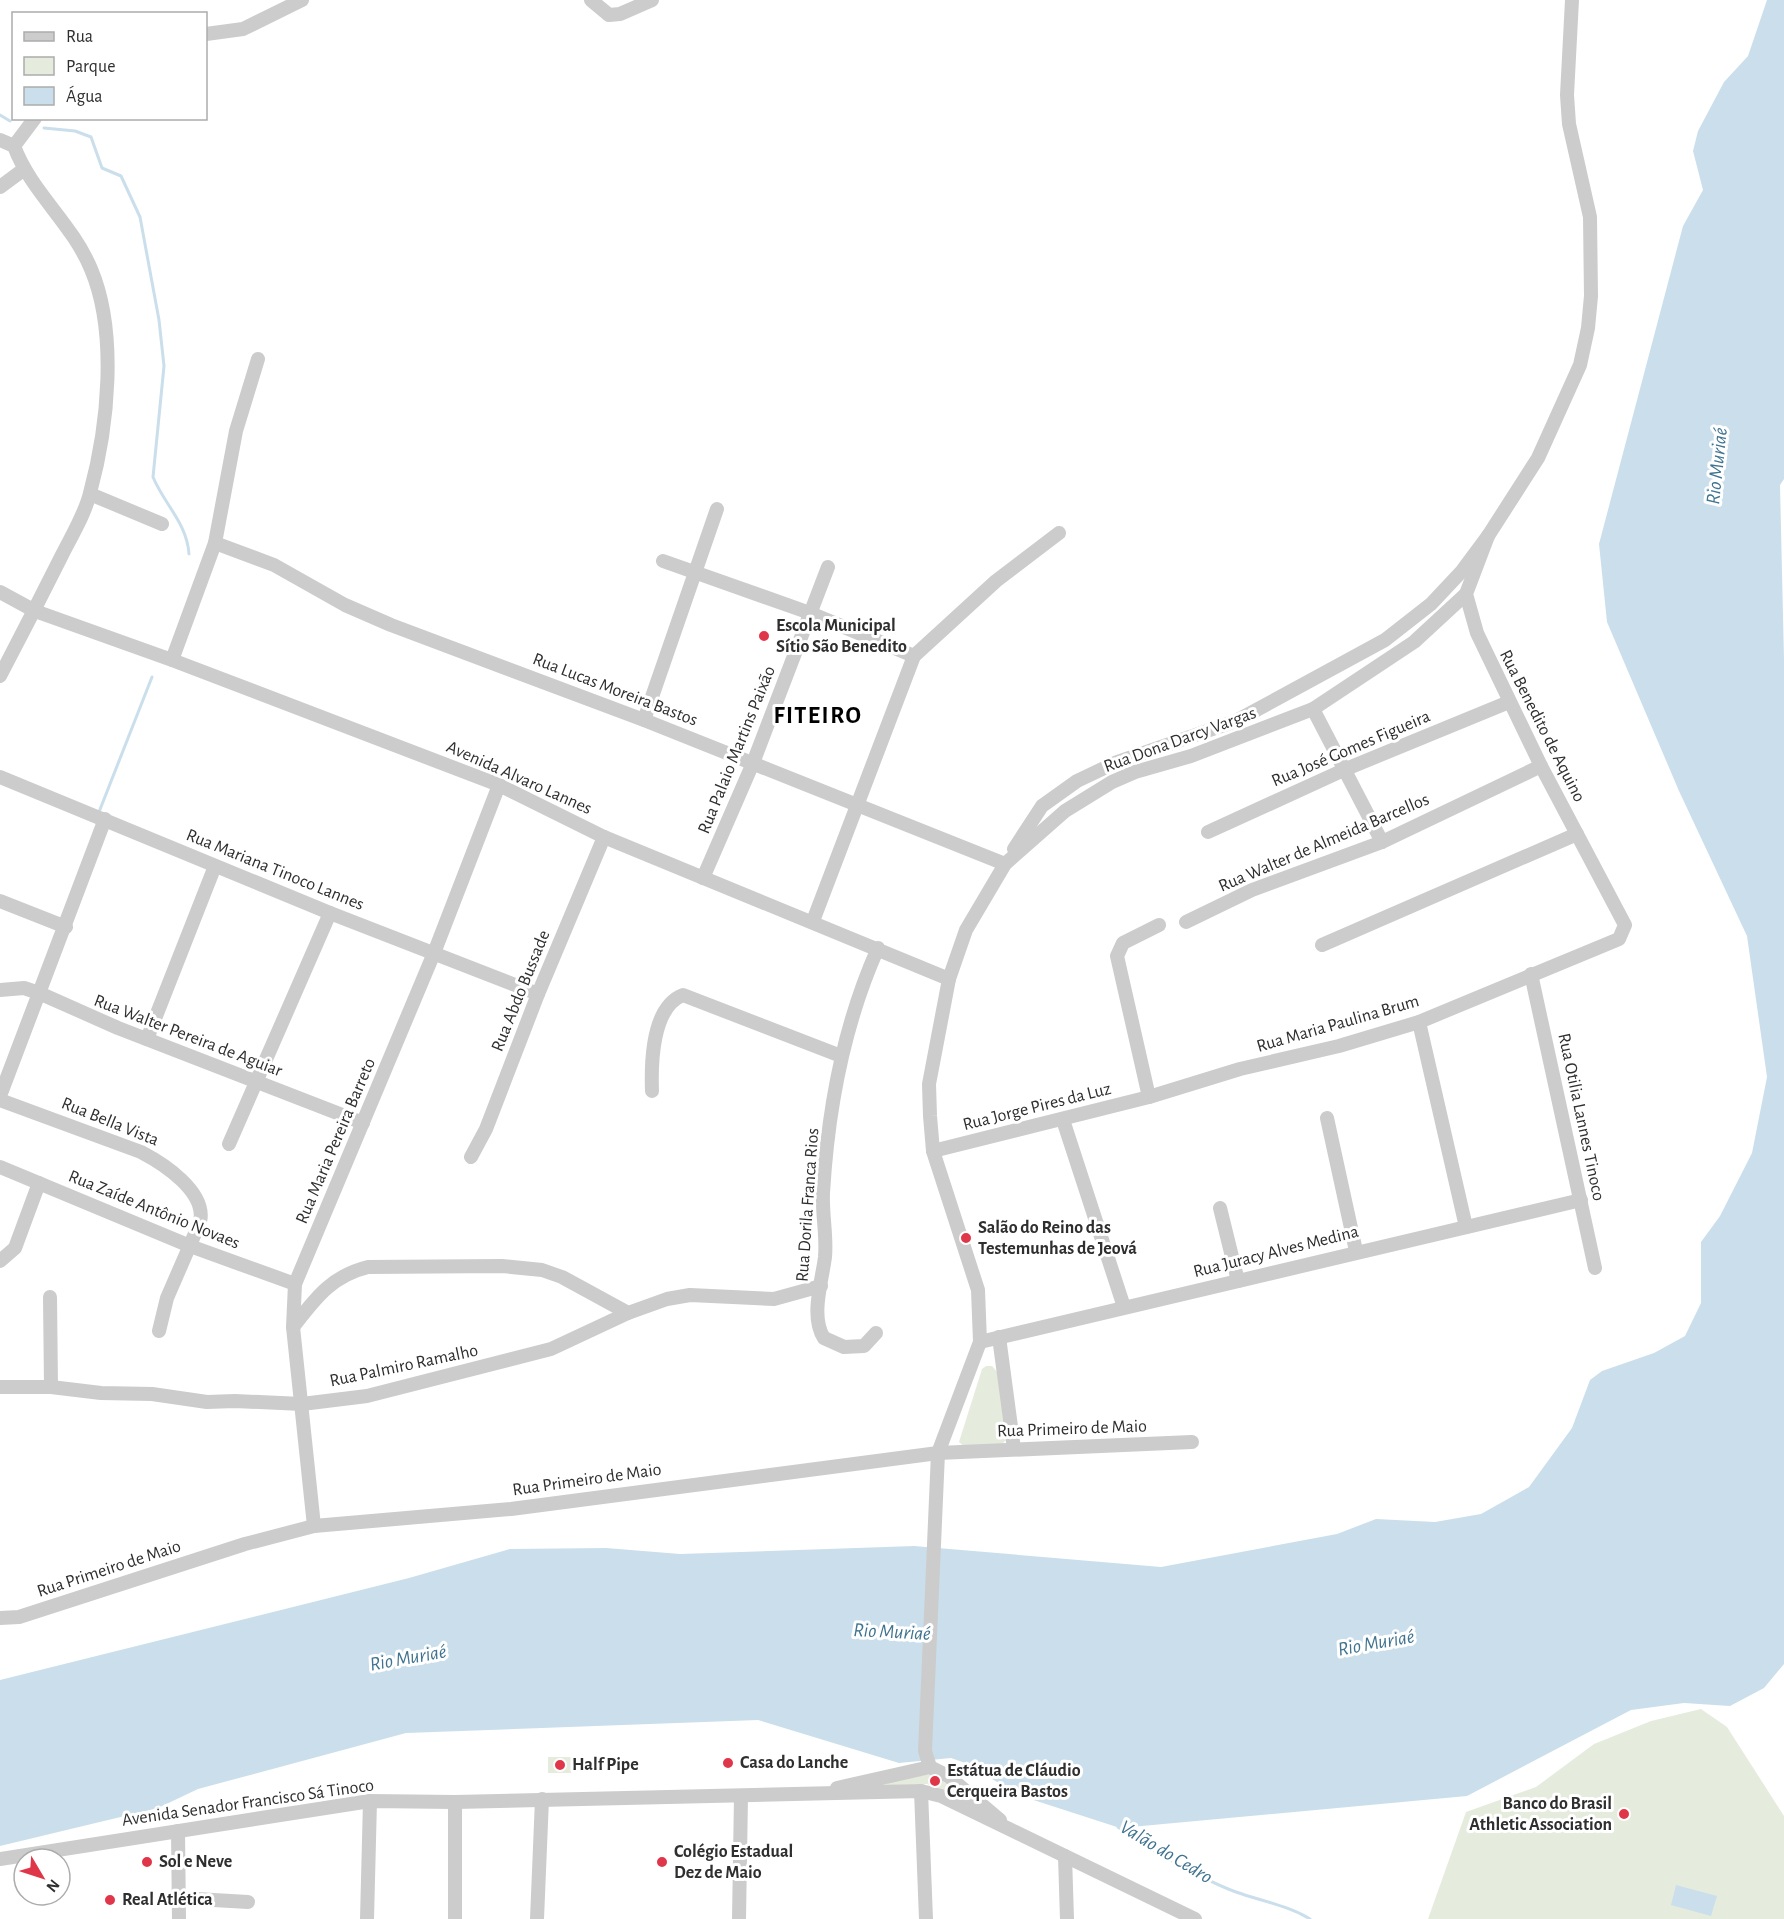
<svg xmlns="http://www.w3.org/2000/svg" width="1784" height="1919" font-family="'Alegreya Sans',sans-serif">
<rect width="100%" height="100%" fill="#fff"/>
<g fill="#e5ecdd">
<polygon points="986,1366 992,1366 999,1374 1006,1440 1001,1445 967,1449 959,1442 982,1369"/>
<polygon points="1701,1709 1727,1727 1784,1816 1784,1919 1428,1919 1466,1812 1536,1787 1594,1744 1651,1721"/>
<rect x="548" y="1757" width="23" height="16"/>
<polygon points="930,1774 936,1776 983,1812 946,1791 927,1784 866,1786"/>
</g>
<g fill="#cadfeb">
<polygon points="1767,0 1784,0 1784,479 1780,485 1784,659 1784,1664 1764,1688 1730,1706 1684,1703 1631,1710 1467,1796 1120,1828 1018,1795 968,1764 951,1758 899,1763 758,1720 406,1733 198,1789 158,1808 0,1846 0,1680 409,1578 510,1549 606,1548 680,1554 914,1546 1161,1567 1337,1534 1376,1519 1435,1522 1481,1514 1529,1487 1572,1428 1590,1380 1602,1371 1654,1353 1685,1336 1701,1303 1701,1242 1720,1216 1752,1153 1767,1077 1747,936 1679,791 1607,622 1599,544 1683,226 1703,190 1693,151 1698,131 1724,82 1748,56"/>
<polygon points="1676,1885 1717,1896 1711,1916 1671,1905"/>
</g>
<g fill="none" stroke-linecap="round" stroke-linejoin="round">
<g stroke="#cadfeb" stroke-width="3">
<polyline points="0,115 10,121"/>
<path d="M44,128L75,131L91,137L102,168L121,176L140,217L159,320L164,366L153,477C164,504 187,523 189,554"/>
<polyline points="99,812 152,677"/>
<path d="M1118,1827C1142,1846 1208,1882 1236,1892C1261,1901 1287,1905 1310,1919"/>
</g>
<g stroke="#ccc" stroke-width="14">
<polyline points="591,0 609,15 620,14 652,0"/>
<polyline points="206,34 243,29 302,0"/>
<path d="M0,140L14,146C31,192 72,223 91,269C118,333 108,427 90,493C85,514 72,535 62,555C42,595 21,636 0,676"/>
<polyline points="14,146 35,118"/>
<polyline points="0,187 23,170"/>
<polyline points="90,494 162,524"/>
<polyline points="215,543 274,565 345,605 391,625 644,720 1005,864"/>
<polyline points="663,561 810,613 914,656"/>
<polyline points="0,592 35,611 172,660 499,785 604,837 949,979"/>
<polyline points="172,660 215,543 236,431 258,359"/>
<polyline points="1313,709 1382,842"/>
<polyline points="644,720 717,509"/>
<polyline points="0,777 330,913 538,994"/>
<polyline points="1208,832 1346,769 1509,702"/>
<polyline points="1014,849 1042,806 1077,781 1117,762 1236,721 1385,640 1431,604 1462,571 1488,536 1538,458 1580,365 1588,328 1591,296 1590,217 1569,124 1567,95 1572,0"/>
<polyline points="703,878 753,763 828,567"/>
<polyline points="0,901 66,927"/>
<polyline points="813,921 914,656 996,581 1059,533"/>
<polyline points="1186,922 1252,890 1382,842 1541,766"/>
<polyline points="1322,945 1577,834"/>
<polyline points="1531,974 1595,1268"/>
<polyline points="0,990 24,988 39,993 118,1028 363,1123"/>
<polyline points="1419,1022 1466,1227"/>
<polyline points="147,1039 215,866"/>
<path d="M652,1091C651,1063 652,1007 683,995L841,1056"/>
<polyline points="0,1096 105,819"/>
<polyline points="1149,1097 1117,956 1123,943 1159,925"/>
<path d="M0,1100L141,1152C164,1164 207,1192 200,1222L167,1298L159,1331"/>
<polyline points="1327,1118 1356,1251"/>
<polyline points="1063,1120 1124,1307"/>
<polyline points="229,1144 330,913"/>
<polyline points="933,1151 1149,1097 1240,1069 1339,1046 1419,1022 1619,939 1625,925 1541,766 1477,633 1466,594 1488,536"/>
<polyline points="471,1157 486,1129 538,994 604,837"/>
<polyline points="0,1167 190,1246 295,1284"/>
<polyline points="1220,1208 1238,1281"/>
<polyline points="0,1261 15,1248 39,1183"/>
<polyline points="50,1297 51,1387"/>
<path d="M293,1327C315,1299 331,1276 368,1267L502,1266L542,1270L562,1277L628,1313L667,1299L690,1295L774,1299L821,1286"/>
<path d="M876,1333L864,1346L844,1347L824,1338C810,1317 822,1281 825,1257C827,1236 822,1215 823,1193C828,1108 843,1026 878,948"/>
<polyline points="999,1337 1014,1449"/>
<polyline points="980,1342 1581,1200"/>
<polyline points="0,1387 51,1387 101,1393 152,1394 207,1402 235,1401 302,1404 367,1396 551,1349 628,1313"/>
<polyline points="314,1526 293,1327 295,1284 434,953 499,785"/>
<polyline points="0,1618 19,1617 245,1544 314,1526 511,1509 938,1453 1192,1442"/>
<polyline points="930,1767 925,1751 938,1453 980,1342 978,1290 933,1151 930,1116 929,1084 949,979 966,930 1005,864 1065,811 1112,782 1135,772 1191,756 1313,709 1414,642 1466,594"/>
<polyline points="837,1788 930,1767 948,1776 1000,1820"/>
<polyline points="921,1791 926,1919"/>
<polyline points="178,1831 179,1919"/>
<polyline points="1065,1856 1067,1919"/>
<polyline points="0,1859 370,1801 455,1802 921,1791 941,1796 1195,1919"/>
<polyline points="179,1898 248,1902"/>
<polyline points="367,1919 370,1801"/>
<polyline points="455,1919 455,1802"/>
<polyline points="537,1919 542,1799"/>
<polyline points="739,1919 741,1796"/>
</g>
</g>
<g fill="#e0364a" stroke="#fff" stroke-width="2">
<circle cx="764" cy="636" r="6"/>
<circle cx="966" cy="1238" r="6"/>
<circle cx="728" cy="1763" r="6"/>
<circle cx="560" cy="1765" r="6"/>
<circle cx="935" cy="1781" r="6"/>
<circle cx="1624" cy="1814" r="6"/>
<circle cx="147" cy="1862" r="6"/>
<circle cx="662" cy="1862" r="6"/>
<circle cx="110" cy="1900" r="6"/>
</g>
<g text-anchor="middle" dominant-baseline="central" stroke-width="6" stroke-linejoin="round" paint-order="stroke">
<g font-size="18" font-weight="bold" fill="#2f2f2f" stroke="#fff" text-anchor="start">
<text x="776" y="626">Escola Municipal<tspan x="776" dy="21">Sítio São Benedito</tspan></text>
<text x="978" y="1228">Salão do Reino das<tspan x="978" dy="21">Testemunhas de Jeová</tspan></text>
<text x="740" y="1763">Casa do Lanche</text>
<text x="572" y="1765">Half Pipe</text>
<text x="947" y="1771">Estátua de Cláudio<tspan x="947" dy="21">Cerqueira Bastos</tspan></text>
<text x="1612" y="1804" text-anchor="end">Banco do Brasil<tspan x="1612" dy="21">Athletic Association</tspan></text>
<text x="674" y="1852">Colégio Estadual<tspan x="674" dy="21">Dez de Maio</tspan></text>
<text x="159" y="1862">Sol e Neve</text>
<text x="122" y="1900">Real Atlética</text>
</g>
<g font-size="18" fill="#2f2f2f" stroke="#fff">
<text transform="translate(615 690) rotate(21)">Rua Lucas Moreira Bastos</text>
<text transform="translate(1542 726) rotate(63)">Rua Benedito de Aquino</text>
<text transform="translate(1180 740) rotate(-20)">Rua Dona Darcy Vargas</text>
<text transform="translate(1351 749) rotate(-23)">Rua José Gomes Figueira</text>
<text transform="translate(737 750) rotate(-68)">Rua Palaio Martins Paixão</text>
<text transform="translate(519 778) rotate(24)">Avenida Alvaro Lannes</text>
<text transform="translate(1324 843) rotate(-23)">Rua Walter de Almeida Barcellos</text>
<text transform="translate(275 870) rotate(22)">Rua Mariana Tinoco Lannes</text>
<text transform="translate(521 991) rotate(-68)">Rua Abdo Bussade</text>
<text transform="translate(1338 1024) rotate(-16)">Rua Maria Paulina Brum</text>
<text transform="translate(188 1036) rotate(21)">Rua Walter Pereira de Aguiar</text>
<text transform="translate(1037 1107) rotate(-14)">Rua Jorge Pires da Luz</text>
<text transform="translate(1581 1117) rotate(78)">Rua Otilia Lannes Tinoco</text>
<text transform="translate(110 1122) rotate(22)">Rua Bella Vista</text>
<text transform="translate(336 1141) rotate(-67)">Rua Maria Pereira Barreto</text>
<text transform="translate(808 1205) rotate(-86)">Rua Dorila Franca Rios</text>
<text transform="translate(154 1210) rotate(22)">Rua Zaíde Antônio Novaes</text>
<text transform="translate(1276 1252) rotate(-14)">Rua Juracy Alves Medina</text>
<text transform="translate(404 1366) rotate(-12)">Rua Palmiro Ramalho</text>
<text transform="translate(1072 1429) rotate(-2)">Rua Primeiro de Maio</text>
<text transform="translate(587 1480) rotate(-8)">Rua Primeiro de Maio</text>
<text transform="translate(109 1569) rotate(-18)">Rua Primeiro de Maio</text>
<text transform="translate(248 1803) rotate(-8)">Avenida Senador Francisco Sá Tinoco</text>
</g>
<g font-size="20" font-style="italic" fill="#3f738f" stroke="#fff">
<text transform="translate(1717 466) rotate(-84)">Rio Muriaé</text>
<text transform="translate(892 1632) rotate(3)">Rio Muriaé</text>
<text transform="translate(1376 1643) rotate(-10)">Rio Muriaé</text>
<text transform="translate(408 1658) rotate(-10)">Rio Muriaé</text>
<text transform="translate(1166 1852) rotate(31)">Valão do Cedro</text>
</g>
<g font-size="24" font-weight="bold" letter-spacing="1.5" fill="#000" stroke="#fff">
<text x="818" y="716">FITEIRO</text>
</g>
</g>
<rect x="12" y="12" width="195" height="108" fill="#ffffff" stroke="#acacac" stroke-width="1.5"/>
<rect x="24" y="32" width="30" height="9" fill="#cccccc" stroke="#acacac" stroke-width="1.5"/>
<text x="66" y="42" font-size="18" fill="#2f2f2f">Rua</text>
<rect x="24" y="57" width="30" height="18" fill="#e5ecdd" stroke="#acacac" stroke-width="1.5"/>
<text x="66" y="72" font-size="18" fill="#2f2f2f">Parque</text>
<rect x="24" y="87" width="30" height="18" fill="#cadfeb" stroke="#acacac" stroke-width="1.5"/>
<text x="66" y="102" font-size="18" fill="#2f2f2f">Água</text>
<g transform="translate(42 1877) rotate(129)"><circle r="28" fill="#ffffff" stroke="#acacac" stroke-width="1.5"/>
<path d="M0-4.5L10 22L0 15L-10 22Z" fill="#e0364a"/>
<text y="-9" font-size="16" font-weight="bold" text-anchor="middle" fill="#2f2f2f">N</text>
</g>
</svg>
